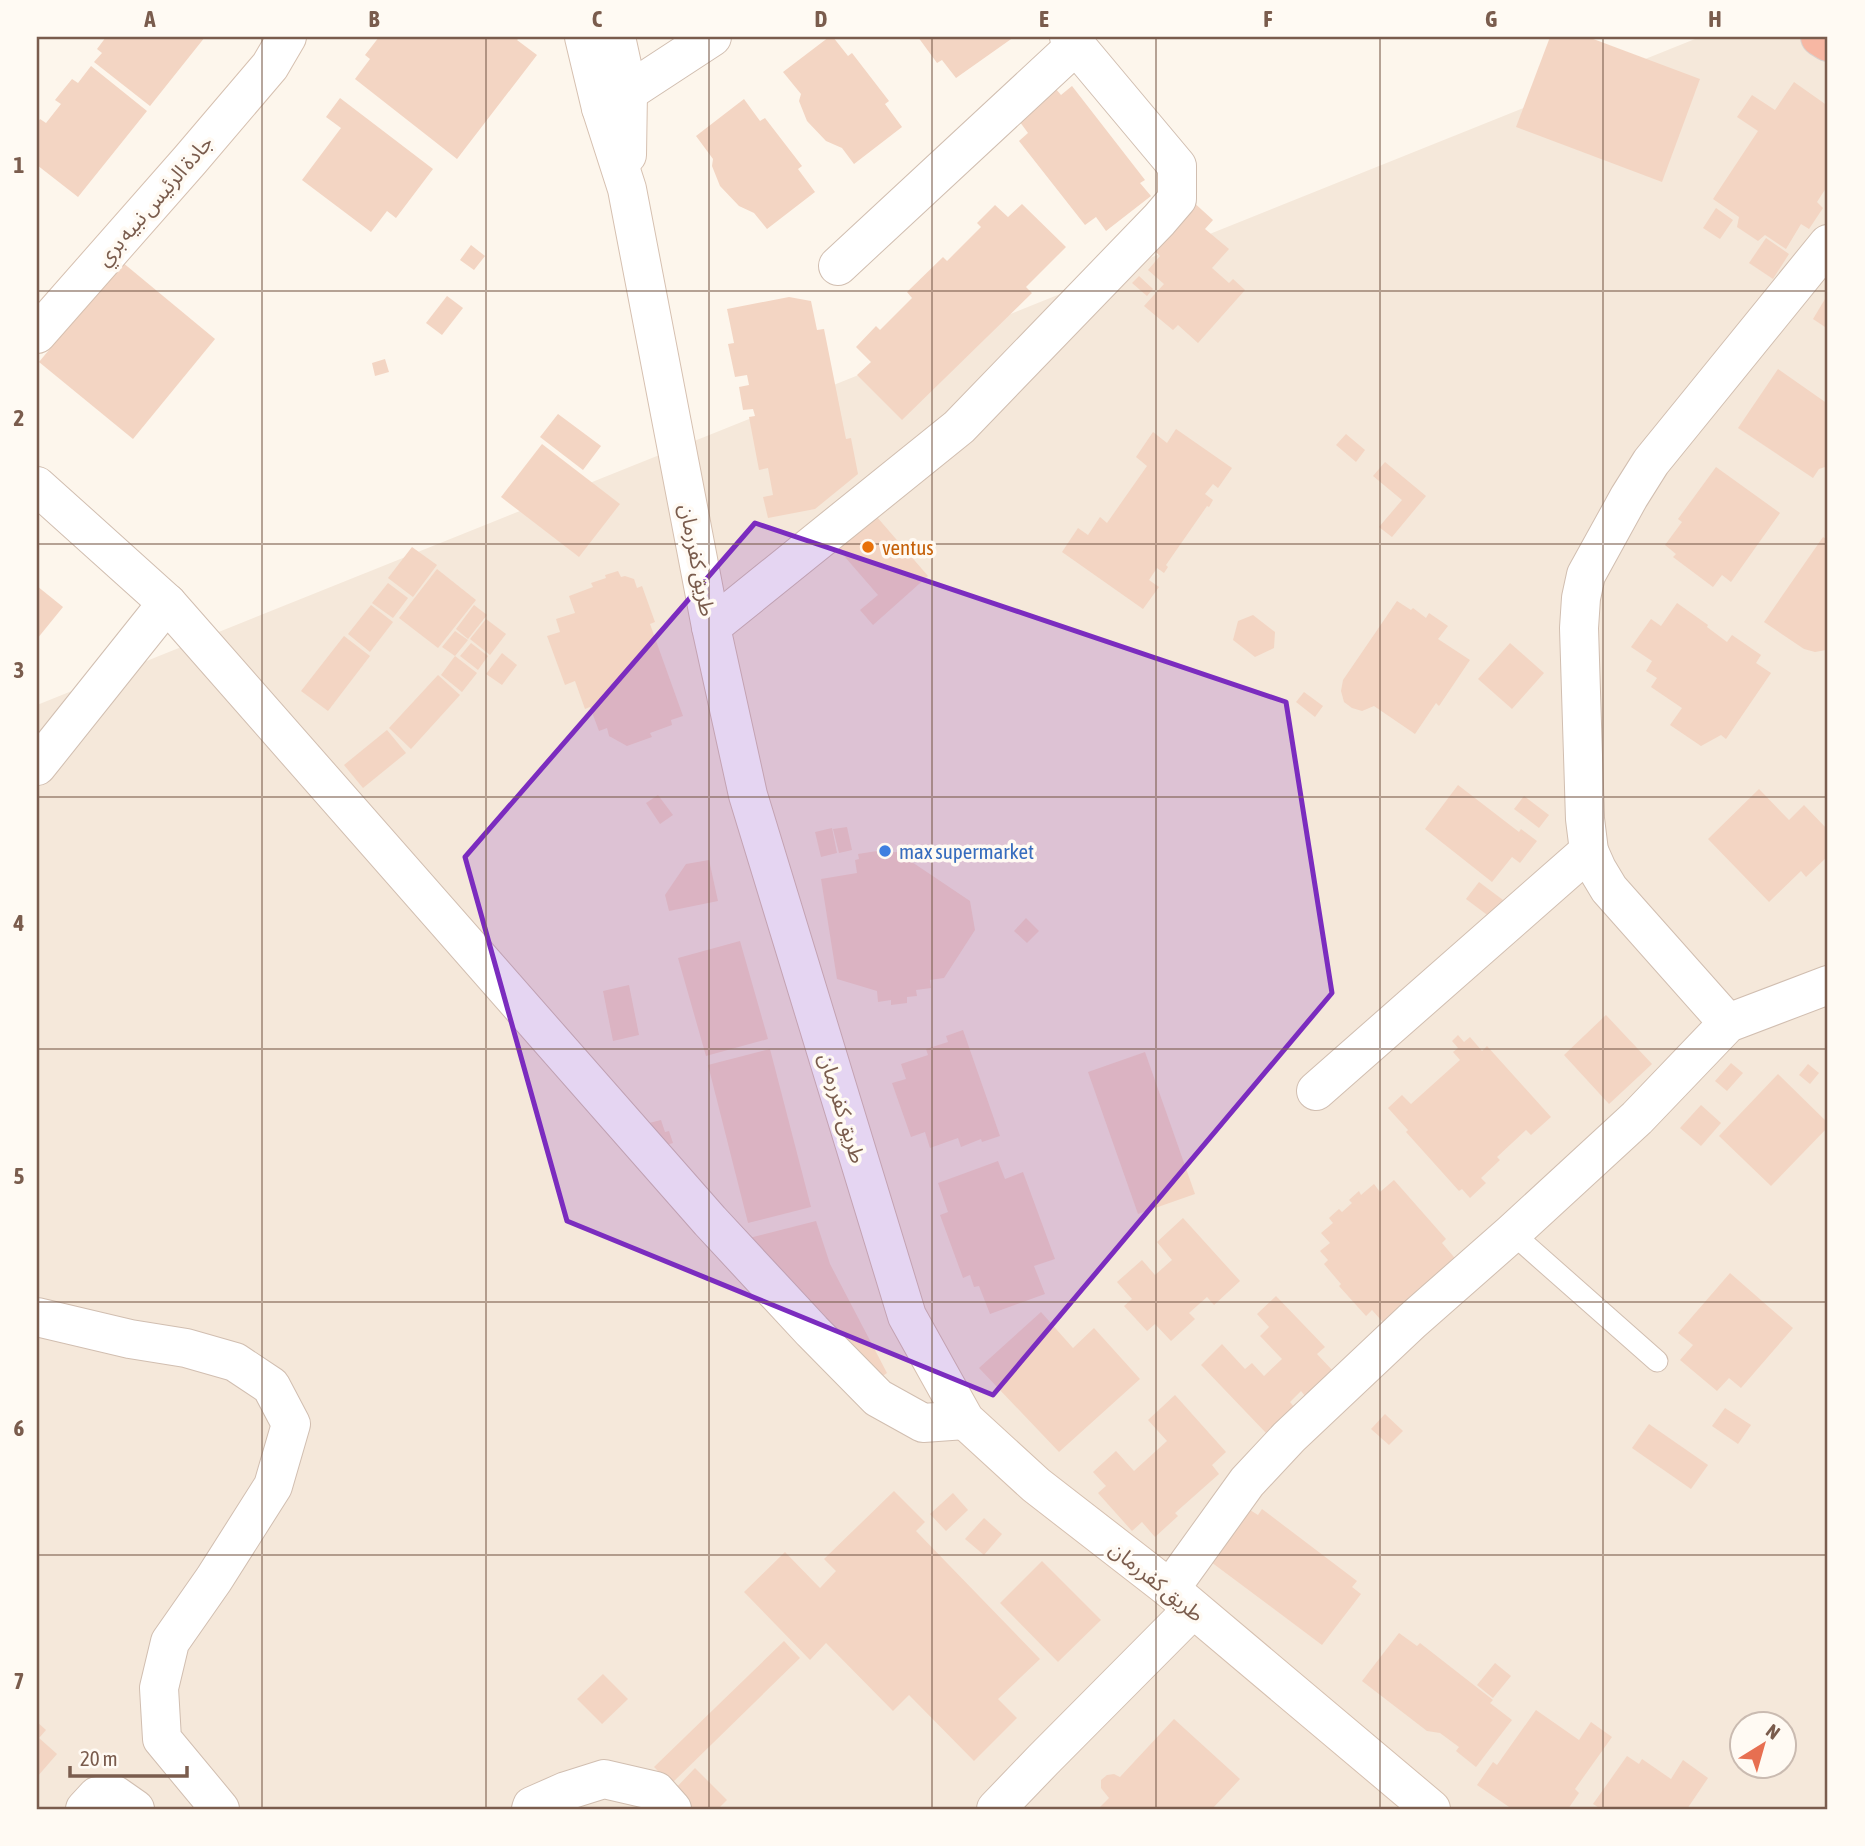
<svg xmlns="http://www.w3.org/2000/svg" width="1865" height="1846" font-family="'Asap Condensed','Noto Sans Arabic',sans-serif">
<rect width="100%" height="100%" fill="#fdf6ec"/>
<path fill="#f5e8da" fill-rule="evenodd" d="M1700,37H1828V1809H40L37,1801V705ZM1742,1724H1784V1766H1742Z"/>
<g fill="#f3d5c3">
<polygon points="106,37 205,37 150,106 94,62 102,53 97,49"/>
<polygon points="379,37 520,37 517,40 537,55 457,159 355,79 370,59 365,55"/>
<polygon points="829,37 833,37 848,56 852,53 889,101 885,104 902,127 854,164 842,148 826,141 807,121 799,101 801,94 783,72"/>
<polygon points="918,37 1014,37 956,78 942,60 937,63"/>
<polygon points="1550,37 1588,37 1700,79 1662,182 1516,127"/>
<polygon points="91,66 147,111 78,197 37,165 37,123 40,119 46,123 61,104 55,100 72,79 78,83"/>
<polygon points="1794,82 1828,106 1828,185 1817,202 1823,208 1809,229 1801,224 1786,249 1765,235 1758,241 1737,227 1739,217 1713,199 1758,131 1737,117 1752,95 1775,110"/>
<polygon points="1072,86 1145,180 1140,183 1151,196 1106,231 1096,217 1085,225 1019,141 1028,133 1017,118 1055,88 1061,95"/>
<polygon points="340,98 433,169 396,218 387,211 371,232 302,180 341,128 326,117"/>
<polygon points="744,99 760,121 765,118 802,166 798,169 815,192 767,229 754,213 739,206 720,186 712,166 713,159 696,136"/>
<polygon points="1191,200 1213,220 1205,229 1229,249 1212,268 1229,283 1233,279 1245,290 1198,343 1178,325 1173,330 1144,306 1164,284 1148,270 1160,256 1150,246"/>
<polygon points="1022,204 1066,247 1026,287 1032,293 902,420 857,375 871,362 856,347 876,326 880,330 912,298 907,292 943,257 947,261 981,227 977,223 995,205 1008,217"/>
<polygon points="1716,208 1733,220 1720,239 1703,228"/>
<polygon points="1766,238 1789,254 1773,279 1749,263"/>
<polygon points="471,245 485,256 474,270 460,260"/>
<polygon points="122,262 215,339 133,439 39,362"/>
<polygon points="1139,276 1153,289 1147,296 1132,283"/>
<polygon points="1828,294 1828,329 1813,319"/>
<polygon points="447,296 463,308 442,335 426,323"/>
<polygon points="789,297 811,301 817,330 824,329 846,439 851,438 858,474 815,509 768,518 763,497 773,495 768,468 759,470 749,417 755,416 753,409 743,410 739,387 749,385 747,375 735,377 728,344 734,343 727,309"/>
<polygon points="385,359 389,372 375,376 372,363"/>
<polygon points="1778,369 1828,404 1828,466 1819,469 1813,478 1738,428"/>
<polygon points="558,414 601,446 583,470 540,437"/>
<polygon points="1176,429 1232,468 1218,488 1213,484 1205,494 1213,500 1209,507 1207,506 1166,565 1168,567 1164,573 1157,568 1149,580 1159,587 1143,609 1062,552 1078,528 1088,535 1100,517 1107,523 1147,466 1136,457 1153,432 1167,443"/>
<polygon points="1346,434 1365,450 1356,462 1336,445"/>
<polygon points="542,444 620,504 579,557 501,497"/>
<polygon points="1385,462 1426,496 1392,537 1379,527 1402,500 1373,476"/>
<polygon points="1716,467 1780,513 1731,582 1722,575 1713,587 1673,557 1676,554 1665,545 1682,522 1678,519"/>
<polygon points="870,509 928,576 873,625 860,610 878,595 832,542"/>
<polygon points="1823,537 1828,540 1828,647 1826,650 1815,652 1804,649 1764,622"/>
<polygon points="412,547 437,565 413,597 388,578"/>
<polygon points="437,569 476,600 438,648 399,618"/>
<polygon points="618,571 621,577 625,576 634,579 637,588 642,586 655,622 650,624 683,716 671,720 672,725 650,733 652,737 627,746 609,736 607,728 599,731 590,707 585,709 575,681 565,685 547,636 560,632 556,619 575,613 569,596 593,587 591,583 606,578 605,575"/>
<polygon points="388,583 408,598 393,618 372,603"/>
<polygon points="37,586 63,607 37,639"/>
<polygon points="1397,601 1411,610 1413,608 1426,618 1429,613 1448,626 1438,639 1470,660 1439,706 1436,703 1415,734 1374,706 1362,711 1352,708 1344,702 1341,691 1343,680"/>
<polygon points="1677,603 1708,625 1707,627 1727,642 1732,635 1761,655 1756,663 1771,673 1726,739 1721,735 1701,746 1670,725 1682,708 1651,687 1657,678 1646,671 1652,661 1631,647 1651,619 1661,626"/>
<polygon points="371,605 393,622 370,652 348,634"/>
<polygon points="474,605 487,615 468,639 456,629"/>
<polygon points="1253,615 1275,632 1274,648 1255,657 1233,640 1238,621"/>
<polygon points="486,619 506,634 490,655 470,639"/>
<polygon points="455,631 468,640 455,656 477,673 462,692 441,675 455,656 442,647"/>
<polygon points="344,636 370,656 328,711 301,691"/>
<polygon points="471,643 488,656 478,670 460,656"/>
<polygon points="1510,643 1544,673 1512,709 1478,679"/>
<polygon points="502,653 517,665 502,685 486,674"/>
<polygon points="438,675 460,695 411,749 389,728"/>
<polygon points="1304,692 1323,706 1315,717 1296,702"/>
<polygon points="387,730 406,753 363,788 344,765"/>
<polygon points="1458,785 1519,832 1521,829 1537,841 1520,863 1512,857 1492,882 1425,829"/>
<polygon points="1759,789 1789,820 1804,805 1828,830 1828,856 1806,877 1801,871 1769,902 1708,839"/>
<polygon points="658,795 673,815 660,824 646,803"/>
<polygon points="1524,796 1549,815 1539,828 1514,809"/>
<polygon points="847,827 852,850 839,853 833,829"/>
<polygon points="832,828 837,853 821,857 815,832"/>
<polygon points="877,851 877,853 897,852 970,901 975,930 944,978 930,980 931,988 916,990 917,996 907,997 907,1003 891,1005 891,1000 878,1002 877,991 837,979 821,879 857,873 855,860 859,859 858,854"/>
<polygon points="709,860 718,901 669,911 665,895 686,864"/>
<polygon points="1479,882 1503,900 1490,917 1466,899"/>
<polygon points="1026,918 1039,931 1027,943 1014,931"/>
<polygon points="740,941 768,1039 706,1056 678,958"/>
<polygon points="629,985 639,1035 613,1041 603,991"/>
<polygon points="1606,1015 1652,1064 1609,1104 1564,1055"/>
<polygon points="963,1030 1000,1136 982,1142 981,1139 961,1147 958,1138 930,1148 925,1132 911,1137 892,1083 906,1079 901,1064 928,1055 926,1049 948,1042 946,1036"/>
<polygon points="1458,1035 1464,1042 1470,1037 1482,1051 1487,1046 1551,1117 1531,1135 1526,1130 1497,1157 1500,1160 1481,1178 1486,1183 1470,1198 1462,1189 1459,1191 1406,1132 1408,1130 1388,1108 1402,1095 1411,1104 1460,1060 1453,1052 1458,1048 1452,1041"/>
<polygon points="770,1049 811,1207 748,1223 708,1065"/>
<polygon points="1145,1052 1195,1194 1138,1214 1088,1072"/>
<polygon points="1731,1063 1743,1073 1727,1091 1715,1081"/>
<polygon points="1808,1064 1819,1073 1810,1084 1799,1075"/>
<polygon points="1778,1074 1828,1123 1828,1127 1771,1186 1719,1136"/>
<polygon points="1701,1105 1721,1123 1701,1146 1680,1128"/>
<polygon points="661,1120 665,1132 669,1131 673,1143 657,1148 649,1123"/>
<polygon points="998,1161 1005,1179 1023,1172 1055,1259 1034,1266 1045,1294 990,1314 979,1286 974,1287 970,1275 963,1278 940,1215 948,1212 938,1183"/>
<polygon points="1394,1180 1446,1239 1442,1243 1459,1263 1390,1330 1372,1310 1366,1316 1339,1286 1341,1284 1324,1264 1328,1260 1320,1251 1330,1243 1321,1233 1333,1223 1329,1218 1339,1209 1342,1212 1352,1203 1349,1200 1359,1191 1361,1195 1374,1184 1380,1192"/>
<polygon points="1183,1218 1240,1281 1214,1305 1207,1297 1189,1313 1195,1319 1171,1341 1155,1324 1147,1331 1124,1306 1132,1299 1117,1282 1142,1260 1155,1275 1172,1260 1157,1242"/>
<polygon points="816,1221 830,1264 887,1373 877,1380 749,1238"/>
<polygon points="1730,1273 1793,1328 1741,1388 1729,1378 1717,1391 1680,1360 1693,1345 1678,1333"/>
<polygon points="1276,1296 1325,1347 1317,1354 1333,1371 1306,1397 1301,1391 1290,1402 1295,1408 1267,1434 1201,1365 1222,1344 1245,1369 1252,1363 1264,1376 1282,1359 1260,1336 1269,1327 1257,1314"/>
<polygon points="1041,1312 1073,1348 1094,1328 1140,1379 1059,1452 979,1368"/>
<polygon points="1175,1395 1226,1452 1212,1465 1219,1474 1175,1513 1178,1516 1155,1537 1142,1522 1132,1531 1098,1493 1106,1486 1093,1472 1116,1451 1134,1471 1167,1441 1148,1420"/>
<polygon points="1725,1408 1751,1425 1738,1444 1712,1426"/>
<polygon points="1385,1414 1403,1431 1389,1445 1371,1429"/>
<polygon points="1649,1424 1708,1465 1691,1489 1632,1448"/>
<polygon points="894,1491 925,1522 916,1531 1040,1659 998,1699 1017,1718 974,1761 909,1695 893,1711 826,1643 810,1660 744,1592 785,1552 820,1588 836,1571 824,1559"/>
<polygon points="953,1493 968,1510 946,1531 930,1514"/>
<polygon points="1262,1509 1357,1581 1352,1587 1361,1594 1322,1645 1211,1562 1250,1510 1258,1515"/>
<polygon points="984,1518 1002,1534 984,1555 965,1539"/>
<polygon points="1042,1561 1101,1620 1058,1662 1000,1603"/>
<polygon points="1399,1633 1417,1646 1420,1643 1493,1700 1490,1703 1512,1720 1476,1767 1456,1751 1459,1747 1440,1733 1427,1731 1362,1681"/>
<polygon points="784,1641 800,1658 671,1784 654,1767"/>
<polygon points="1495,1663 1511,1676 1493,1698 1477,1685"/>
<polygon points="603,1674 628,1699 602,1724 577,1699"/>
<polygon points="1536,1710 1579,1740 1591,1722 1612,1737 1575,1789 1579,1793 1568,1809 1512,1809 1477,1785 1493,1762 1497,1765"/>
<polygon points="1174,1719 1240,1779 1212,1809 1098,1809 1109,1798 1101,1788 1101,1780 1107,1775 1114,1774 1120,1777"/>
<polygon points="37,1722 46,1730 39,1738 57,1754 37,1777"/>
<polygon points="1627,1756 1639,1764 1642,1759 1671,1779 1683,1760 1708,1778 1687,1809 1601,1809 1593,1804"/>
<polygon points="695,1768 727,1800 718,1809 694,1809 674,1790"/>
</g>
<g fill="none" stroke-linecap="round" stroke-linejoin="round">
<defs>
<polyline id="lane" points="1512,1233 1657,1361"/>
<g id="street">
<polyline points="601,108 628,92 712,37"/>
<polyline points="838,266 1075,46"/>
<polyline points="37,486 167,603 710,1221 812,1331 878,1398 923,1423 965,1420"/>
<polyline points="711,627 959,427 1159,220 1177,199 1177,166 1069,37"/>
<polyline points="37,766 167,603"/>
<polyline points="1728,1023 1609,889 1597,869 1589,851 1585,819 1579,628 1581,598 1586,575 1629,497 1651,462 1828,244"/>
<polyline points="1316,1091 1589,851"/>
<polyline points="37,1317 130,1339 186,1348 235,1362 271,1386 291,1424 273,1486 214,1579 170,1642 159,1688 162,1739 220,1809"/>
<polyline points="1170,1589 1247,1482 1289,1437 1412,1321 1512,1233 1637,1118 1728,1023 1828,985"/>
<polyline points="85,1809 97,1796 115,1795 135,1809"/>
<polyline points="531,1809 532,1806 566,1791 604,1779 656,1791 672,1809"/>
<polyline points="996,1809 1043,1760 1193,1609"/>
</g>
<g id="secondary">
<polyline points="584,37 601,108 627,189 711,627 748,795 907,1316 965,1420 1036,1485 1170,1589 1431,1809"/>
<polyline points="616,37 628,92 627,155"/>
<polyline points="37,334 190,160 270,66 287,37"/>
</g>
<polyline id="highway" points="1820,37 1828,42"/>
</defs>
<use href="#lane" stroke="#d1beb0" stroke-width="23"/>
<use href="#street" stroke="#d1beb0" stroke-width="40"/>
<use href="#secondary" stroke="#d6c0b0" stroke-width="40"/>
<use href="#highway" stroke="#dad1cd" stroke-width="40"/>
<use href="#lane" stroke="#fff" stroke-width="21"/>
<use href="#street" stroke="#fff" stroke-width="38"/>
<use href="#secondary" stroke="#fff" stroke-width="38"/>
<use href="#highway" stroke="#f7b7a3" stroke-width="38"/>
</g>
<path fill="#7b2cbf" fill-opacity="0.2" stroke="#7b2cbf" stroke-width="5" stroke-linejoin="round" d="M755,523L1286,702L1332,993L993,1395L567,1221L465,857Z"/>
<path fill="none" stroke="#7a5c4d" stroke-width="2" stroke-opacity="0.55" d="M262,37V1809M486,37V1809M709,37V1809M932,37V1809M1156,37V1809M1380,37V1809M1603,37V1809M37,291H1828M37,544H1828M37,797H1828M37,1049H1828M37,1302H1828M37,1555H1828"/>
<circle fill="#e8710a" stroke="#fffaf3" stroke-width="2.5" cx="868" cy="547" r="7"/>
<circle fill="#3f7fe0" stroke="#fffaf3" stroke-width="2.5" cx="885" cy="851" r="7"/>
<g text-anchor="middle" dominant-baseline="central" stroke-width="7" stroke-linejoin="round" paint-order="stroke">
<g font-size="21" fill="#7a5c4d" stroke="#fffaf3">
<text transform="translate(154 200) rotate(-49)">جادة الرئيس نبيه بري</text>
<text transform="translate(698 560) rotate(79)">طريق كفررمان</text>
<text transform="translate(843 1108) rotate(73)">طريق كفررمان</text>
<text transform="translate(1157 1581) rotate(39)">طريق كفررمان</text>
</g>
<g font-size="21" fill="#c56008" stroke="#fffaf3" text-anchor="start">
<text x="882" y="547">ventus</text>
</g>
<g font-size="21" fill="#366cbe" stroke="#fffaf3" text-anchor="start">
<text x="899" y="851">max supermarket</text>
</g>
</g>
<rect width="1865" height="1846" fill="none" stroke="#fffaf3" stroke-width="77"/>
<g transform="translate(1763 1745) rotate(37)"><circle r="33" fill="#fffaf3" stroke="#cabbb1" stroke-width="2"/>
<path d="M0-5L12 26L0 18L-12 26Z" fill="#e76f51"/>
<text y="-10" font-size="19" font-weight="bold" text-anchor="middle" fill="#7a5c4d">N</text>
</g>
<path d="M70 1766v10h117v-10" fill="none" stroke="#7a5c4d" stroke-width="3.5"/>
<text x="80" y="1766" font-size="21" fill="#7a5c4d" stroke="#fffaf3" stroke-width="5" paint-order="stroke">20 m</text>
<rect x="38" y="38" width="1788" height="1770" fill="none" stroke="#7a5c4d" stroke-width="2.5"/>
<g font-size="23" text-anchor="middle" font-weight="bold" fill="#7a5c4d">
<text x="150" y="27">A</text>
<text x="374" y="27">B</text>
<text x="597" y="27">C</text>
<text x="821" y="27">D</text>
<text x="1044" y="27">E</text>
<text x="1268" y="27">F</text>
<text x="1491" y="27">G</text>
<text x="1715" y="27">H</text>
<text x="19" y="173">1</text>
<text x="19" y="426">2</text>
<text x="19" y="678">3</text>
<text x="19" y="931">4</text>
<text x="19" y="1184">5</text>
<text x="19" y="1436">6</text>
<text x="19" y="1689">7</text>
</g>
</svg>
